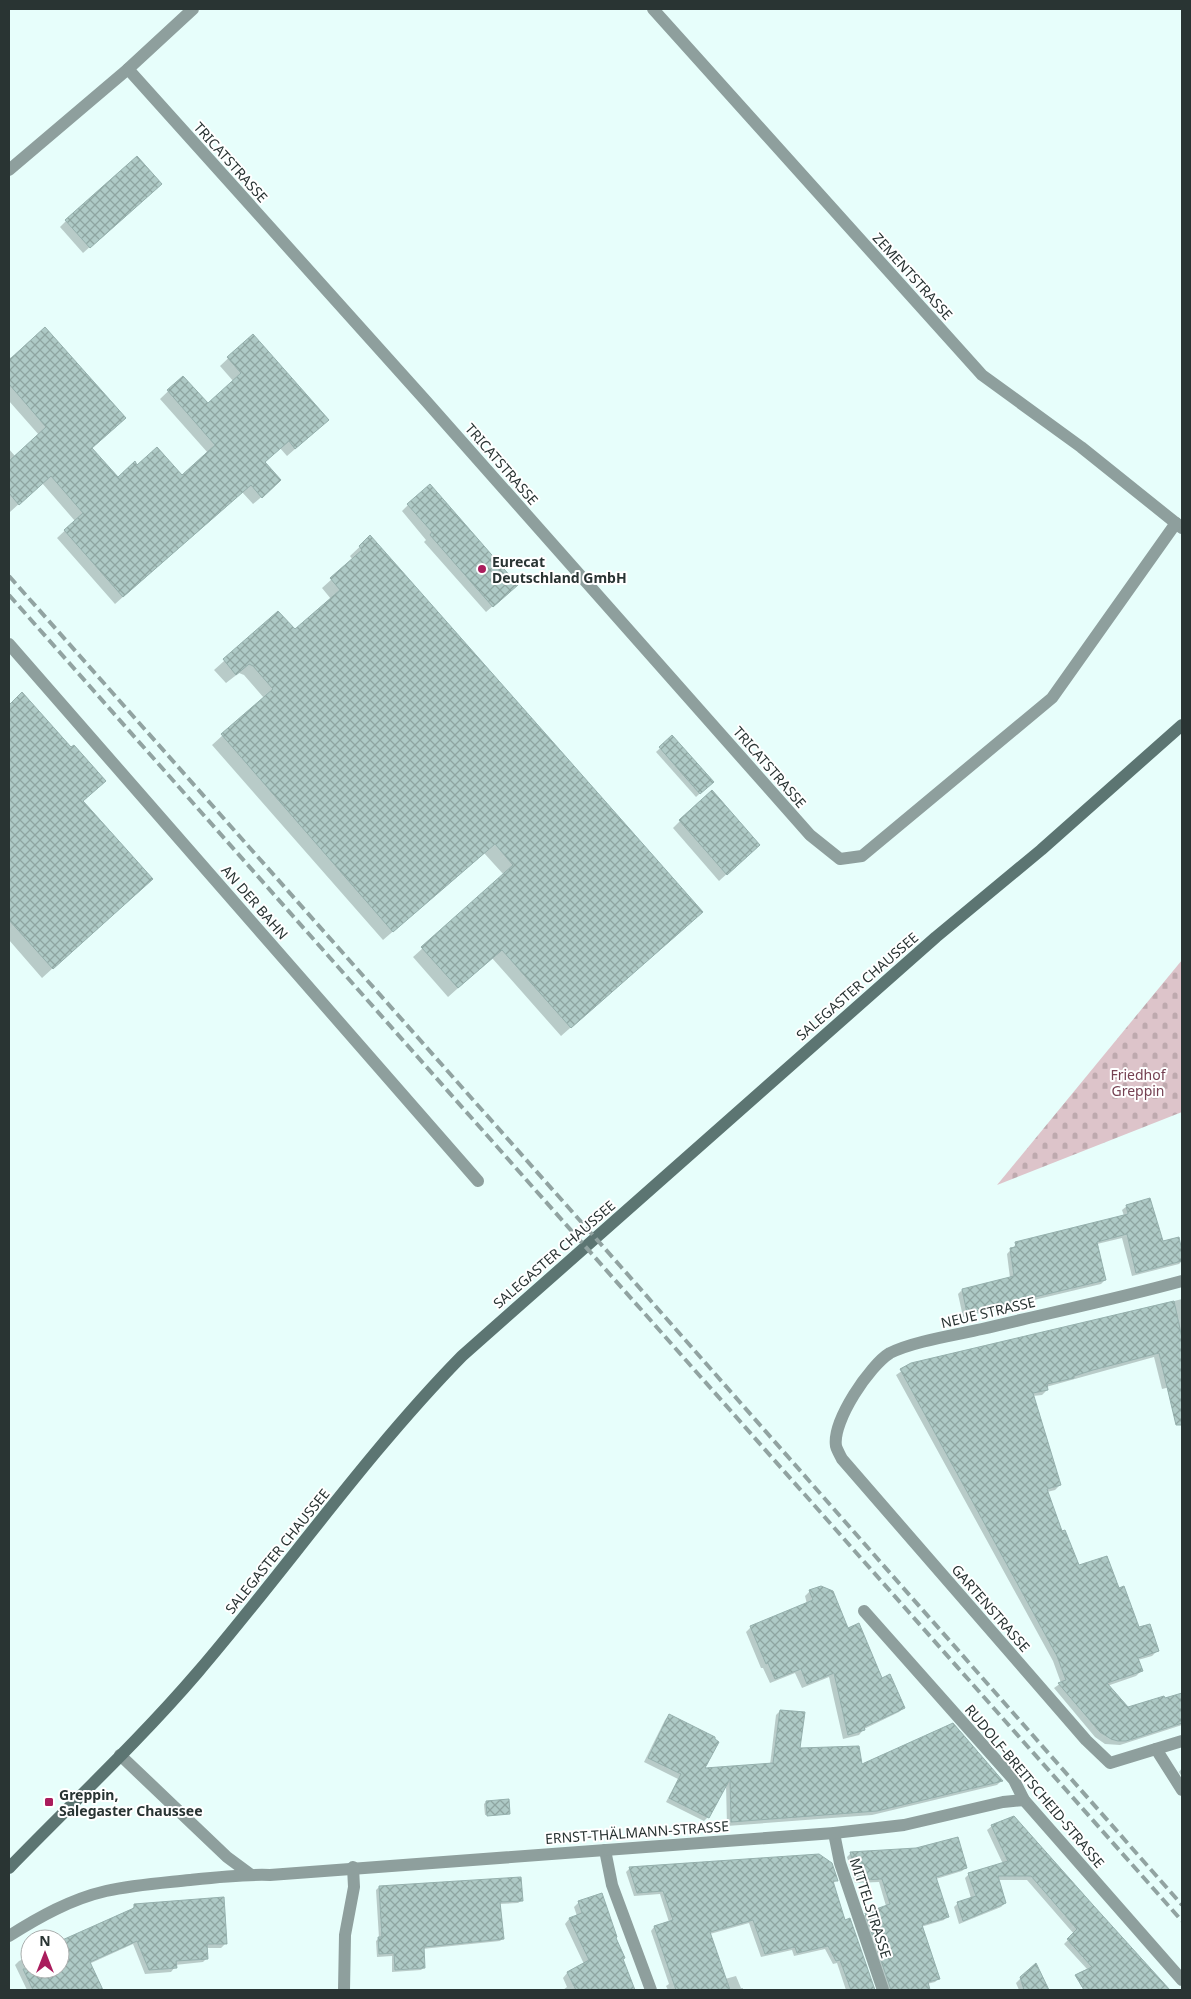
<svg xmlns="http://www.w3.org/2000/svg" width="1191" height="1999" font-family="'Noto Sans',sans-serif">
<defs>
<pattern id="cemetery-stones" width="16" height="16" patternUnits="userSpaceOnUse" patternTransform="scale(1.25)"><rect width="16" height="16" fill="#ddc4ca"/><path d="M2 7V4a2 2 0 0 1 4 0v3zM10 15v-3a2 2 0 0 1 4 0v3z" fill="#bea9ae"/></pattern>
<pattern id="building-cross-hatch" width="8" height="8" patternUnits="userSpaceOnUse" patternTransform="scale(1.25)"><rect width="8" height="8" fill="#aecac6"/><path d="M0 0l8 8M0 8l8-8" fill="none" stroke="#8ea5a1"/></pattern>
</defs>
<rect width="100%" height="100%" fill="#e7fefb"/>
<polygon fill="url(#cemetery-stones)" points="1182,960 1182,1112 997,1185"/>
<g fill="#0003">
<polygon points="153,191 83,253 60,227 66,221"/>
<polygon points="253,335 319,428 287,456 280,448 264,463 272,488 253,504 242,492 115,604 57,538 75,521 42,483 10,512 9,510 9,449 15,456 39,435 9,401 9,356 118,478 137,466 182,477 208,453 160,399 183,377 208,405 234,382 220,366"/>
<polygon points="408,505 510,591 486,612 424,542 426,540 402,511"/>
<polygon points="370,537 692,921 561,1036 492,958 448,997 413,957 504,875 484,853 383,940 212,745 264,698 244,675 239,673 226,683 214,670 278,613 295,631 331,599 322,588 353,560 350,556"/>
<polygon points="22,694 95,790 82,802 141,888 42,978 9,940 9,706"/>
<polygon points="672,737 708,786 696,797 656,752"/>
<polygon points="680,821 751,852 719,881 673,828"/>
<polygon points="1127,1206 1163,1243 1178,1238 1182,1256 1182,1261 1179,1264 1132,1276 1122,1238 1097,1244 1105,1280 1101,1284 963,1317 958,1294 962,1290 1010,1278 1007,1254 1016,1244 1124,1216 1122,1210"/>
<polygon points="1182,1299 1182,1384 1162,1389 1154,1357 1046,1387 1047,1390 1042,1395 1033,1396 1060,1485 1055,1490 1047,1492 1061,1532 1078,1567 1118,1590 1138,1628 1157,1651 1152,1656 1138,1660 1141,1671 1136,1676 1107,1686 1128,1708 1182,1694 1182,1725 1120,1745 1105,1744 1095,1737 1054,1688 1061,1683 1053,1661 896,1375 912,1364 1069,1328"/>
<polygon points="810,1591 847,1629 881,1680 904,1707 899,1712 864,1729 859,1735 843,1739 829,1677 802,1688 795,1673 770,1683 763,1668 761,1668 746,1632 751,1627 807,1604 805,1596"/>
<polygon points="780,1711 798,1750 861,1766 1001,1781 997,1785 872,1815 727,1826 726,1784 708,1817 704,1821 666,1802 678,1779 644,1762 665,1720 669,1715 702,1769 770,1765 776,1715"/>
<polygon points="1182,1768 1182,1777 1179,1772"/>
<polygon points="486,1802 508,1813 485,1815 484,1804"/>
<polygon points="1014,1818 1168,1990 1086,1990 1076,1975 1080,1972 1087,1969 1064,1944 1074,1934 1027,1880 997,1880 1005,1903 1001,1907 959,1924 954,1907 958,1903 971,1898 965,1878 969,1874 1003,1864 987,1830 992,1826"/>
<polygon points="917,1849 965,1868 962,1871 936,1879 947,1916 944,1920 921,1927 938,1979 935,1982 927,1984 929,1990 887,1990 862,1917 866,1914 886,1906 879,1882 855,1883 847,1857 850,1854"/>
<polygon points="819,1856 836,1881 832,1884 844,1921 849,1920 873,1990 846,1990 837,1963 833,1964 825,1949 794,1956 792,1950 761,1957 749,1923 710,1934 725,1979 736,1976 741,1988 743,1988 743,1990 668,1990 666,1986 669,1984 651,1931 654,1927 669,1922 660,1894 634,1896 626,1872 629,1869"/>
<polygon points="379,1887 522,1900 518,1903 499,1904 503,1938 500,1941 422,1949 424,1967 421,1970 392,1972 392,1956 377,1957 376,1941 379,1938 376,1890"/>
<polygon points="579,1902 621,1959 634,1990 563,1990 567,1987 563,1978 567,1973 584,1964 565,1924 569,1919 577,1916 574,1907"/>
<polygon points="135,1905 226,1943 221,1948 206,1948 207,1958 203,1962 175,1965 175,1967 171,1972 145,1974 133,1944 89,1964 101,1990 76,1990 69,1974 32,1990 27,1990 15,1965 19,1961 30,1956 30,1969 60,1969 60,1942 130,1911"/>
<polygon points="1021,1978 1045,1986 1041,1990 1019,1990 1016,1983"/>
</g>
<g fill="url(#building-cross-hatch)" stroke="#95b0ad">
<polygon points="137,156 162,184 90,248 65,220"/>
<polygon points="45,327 126,418 92,448 118,477 135,461 137,465 157,447 182,475 215,445 167,390 183,376 208,403 241,373 227,357 253,334 329,420 295,449 289,441 265,462 281,480 262,498 251,485 123,597 64,530 83,513 51,476 19,505 9,493 9,461 46,427 9,384 9,360"/>
<polygon points="430,484 518,585 493,607 430,535 432,532 407,504"/>
<polygon points="370,535 703,912 571,1028 502,950 458,988 421,947 513,865 495,844 393,932 221,734 273,689 253,666 249,664 236,675 223,659 278,611 295,629 340,590 330,578 362,550 359,546"/>
<polygon points="22,692 71,747 74,745 106,781 83,801 153,879 53,969 9,920 9,705"/>
<polygon points="672,735 714,782 700,794 659,747"/>
<polygon points="712,790 760,845 727,875 679,820"/>
<polygon points="1150,1198 1163,1241 1179,1237 1182,1251 1182,1261 1136,1273 1127,1234 1097,1242 1106,1280 967,1313 962,1289 1014,1276 1010,1248 1016,1247 1015,1242 1128,1214 1126,1205"/>
<polygon points="1174,1301 1182,1338 1182,1425 1176,1425 1159,1353 1093,1370 1074,1376 1074,1378 1047,1384 1048,1390 1033,1393 1061,1485 1047,1489 1062,1531 1065,1530 1079,1565 1107,1556 1119,1588 1124,1586 1139,1627 1150,1624 1159,1651 1138,1658 1143,1671 1107,1683 1128,1707 1164,1696 1165,1698 1182,1693 1182,1723 1126,1741 1118,1741 1111,1739 1100,1732 1058,1683 1066,1680 1057,1656 900,1369 911,1363"/>
<polygon points="821,1586 833,1591 848,1628 859,1623 882,1678 890,1674 905,1708 864,1727 865,1730 848,1735 834,1673 807,1684 801,1669 775,1679 768,1663 766,1664 750,1626 813,1600 809,1590"/>
<polygon points="780,1710 805,1712 800,1748 859,1746 862,1764 953,1723 1003,1781 877,1811 731,1822 730,1779 709,1818 669,1798 681,1774 648,1758 669,1714 715,1737 715,1739 719,1742 705,1768 773,1763"/>
<polygon points="509,1799 510,1814 487,1816 486,1801"/>
<polygon points="1014,1816 1093,1905 1170,1990 1084,1990 1075,1975 1092,1967 1067,1939 1077,1929 1031,1876 998,1876 1006,1903 963,1921 957,1902 976,1896 968,1873 1008,1861 991,1825"/>
<polygon points="958,1837 967,1868 936,1877 949,1917 922,1925 940,1979 928,1982 930,1990 891,1990 865,1913 890,1904 882,1879 858,1880 850,1852 916,1848"/>
<polygon points="819,1854 832,1863 838,1881 833,1881 845,1920 850,1918 875,1990 851,1990 840,1960 836,1961 828,1946 797,1953 795,1947 765,1954 753,1920 710,1932 730,1990 676,1990 654,1926 673,1920 663,1891 637,1893 629,1867"/>
<polygon points="521,1877 523,1901 500,1902 504,1939 424,1947 425,1968 395,1970 394,1953 379,1954 378,1937 382,1937 379,1886"/>
<polygon points="602,1893 617,1937 616,1938 625,1958 623,1959 635,1990 576,1990 567,1972 589,1960 569,1918 582,1913 578,1901"/>
<polygon points="224,1897 227,1944 207,1944 208,1959 176,1961 177,1968 149,1970 137,1941 90,1962 103,1990 33,1990 23,1969 60,1969 60,1941 134,1908 134,1904"/>
<polygon points="1036,1963 1049,1990 1024,1990 1020,1977"/>
</g>
<g fill="none" stroke-linecap="round" stroke-linejoin="round">
<g stroke="#8e9f9d" stroke-width="12">
<polyline points="653,9 982,375 1081,447 1182,528"/>
<polyline points="128,69 426,401 810,835 840,859 862,856 1052,698 1176,523"/>
<polyline points="9,170 128,69 193,9"/>
<polyline points="9,644 478,1181"/>
<path d="M1182,1281C1116,1299 1049,1313 982,1329C956,1335 914,1341 890,1353C870,1365 832,1421 836,1446C837,1450 840,1455 842,1459L1086,1740L1110,1763L1182,1741"/>
<polyline points="864,1611 1014,1780 1024,1800 1182,1980"/>
<polyline points="1156,1749 1182,1790"/>
<polyline points="120,1755 227,1857 250,1874"/>
<polyline points="834,1833 840,1863 883,1990"/>
<polyline points="605,1850 612,1885 651,1990"/>
<path d="M9,1936C39,1917 71,1899 106,1891C133,1885 162,1883 190,1880C217,1877 243,1874 270,1875L834,1833L904,1825L1003,1802L1024,1800"/>
<polyline points="344,1990 345,1935 354,1887 353,1867"/>
</g>
<path stroke="#5c7572" stroke-width="12" d="M9,1868C72,1803 139,1741 198,1672C287,1568 366,1454 462,1356L936,937L1041,850L1182,725"/>
<g stroke="#91a3a1" stroke-width="4" stroke-dasharray="10 5" stroke-linecap="butt">
<polyline points="9,576 622,1268 1182,1905"/>
<polyline points="9,595 1182,1921"/>
</g>
</g>
<g fill="#aa1d5d" stroke="#fff" stroke-width="2">
<circle cx="482" cy="569" r="5"/>
<rect x="44" y="1797" width="10" height="10" rx="2.5"/>
</g>
<g text-anchor="middle" dominant-baseline="central" stroke-width="4" stroke-linejoin="round" paint-order="stroke">
<g font-size="14" fill="#293433" stroke="#fff">
<text transform="translate(231 162) rotate(48)">TRICATSTRASSE</text>
<text transform="translate(913 276) rotate(48)">ZEMENTSTRASSE</text>
<text transform="translate(502 464) rotate(49)">TRICATSTRASSE</text>
<text transform="translate(770 767) rotate(49)">TRICATSTRASSE</text>
<text transform="translate(255 902) rotate(49)">AN DER BAHN</text>
<text transform="translate(857 986) rotate(-41)">SALEGASTER CHAUSSEE</text>
<text transform="translate(554 1254) rotate(-41)">SALEGASTER CHAUSSEE</text>
<text transform="translate(988 1312) rotate(-13)">NEUE STRASSE</text>
<text transform="translate(277 1551) rotate(-51)">SALEGASTER CHAUSSEE</text>
<text transform="translate(991 1608) rotate(49)">GARTENSTRASSE</text>
<text transform="translate(1035 1786) rotate(50)">RUDOLF-BREITSCHEID-STRASSE</text>
<text transform="translate(637 1832) rotate(-4)">ERNST-THÄLMANN-STRASSE</text>
<text transform="translate(871 1908) rotate(72)">MITTELSTRASSE</text>
</g>
<g font-size="14" font-weight="bold" fill="#293433" stroke="#fff" text-anchor="start">
<text x="492" y="561">Eurecat<tspan x="492" dy="16">Deutschland GmbH</tspan></text>
<text x="59" y="1794">Greppin,<tspan x="59" dy="16">Salegaster Chaussee</tspan></text>
</g>
<g font-size="14" fill="#754152" stroke="#fff">
<text x="1138" y="1074">Friedhof<tspan x="1138" dy="16">Greppin</tspan></text>
</g>
</g>
<rect width="1191" height="1999" fill="none" stroke="#293433" stroke-width="20"/>
<g transform="translate(45 1954)"><circle r="24" fill="#ffffff" stroke="#a9aead"/>
<path d="M0-4L9 19L0 12L-9 19Z" fill="#aa1d5d"/>
<text y="-8" font-size="14" font-weight="bold" text-anchor="middle" fill="#293433">N</text>
</g>
</svg>
